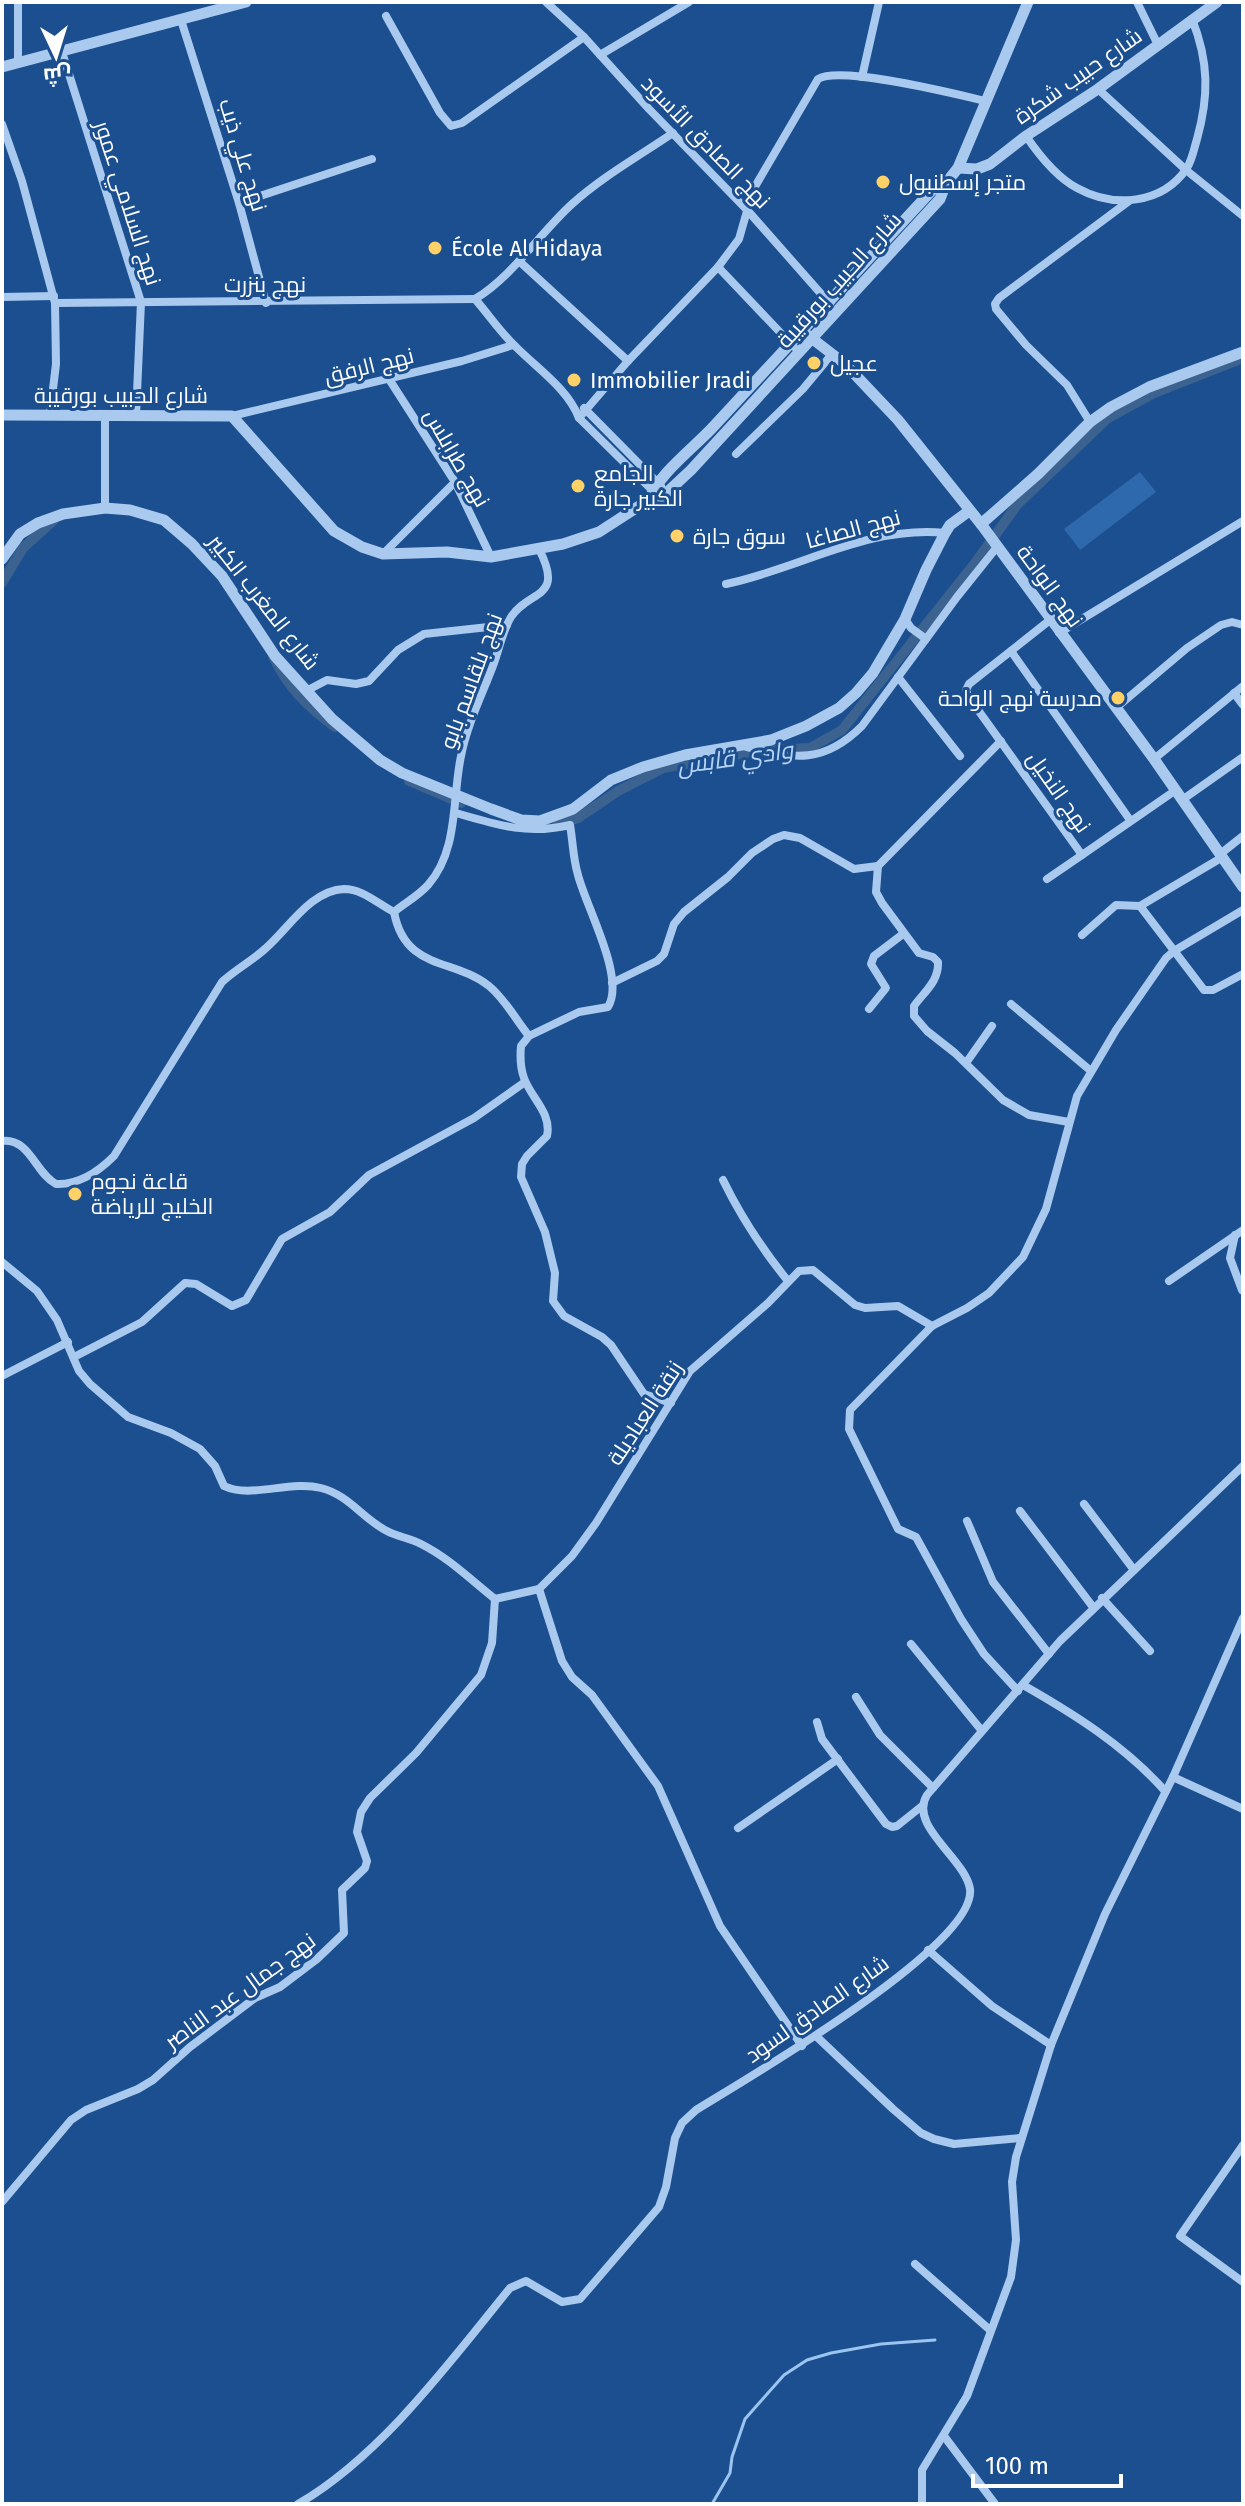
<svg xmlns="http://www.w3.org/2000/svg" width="1245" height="2506" font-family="'Fira Sans',Cairo,sans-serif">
<rect width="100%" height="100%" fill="#1b4f8f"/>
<polygon fill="#2e69ad" points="1140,472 1156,492 1080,550 1064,529"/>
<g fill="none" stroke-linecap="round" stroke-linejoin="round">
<polyline stroke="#9cc4f0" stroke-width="3" points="712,2504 730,2473 732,2457 745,2419 784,2375 807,2360 831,2353 881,2344 935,2340"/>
<g stroke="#3c6290" stroke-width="10">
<polyline points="2,583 23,548 54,520"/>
<path d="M273,656C287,687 308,707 335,727"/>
<polyline points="409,781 461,803"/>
<polyline points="557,825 578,818 618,791 663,768 763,750 810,748 842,730 975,563 1017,505 1108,418 1154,393 1243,358"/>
</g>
<g stroke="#a9c9ee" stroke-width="8">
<polyline points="546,2 584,37 649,109 748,211 830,304"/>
<polyline points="1137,2 1158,45"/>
<polyline points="386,16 440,113 451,126 462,123 584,37"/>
<polyline points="181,20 239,203 266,303"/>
<polyline points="62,52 141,302 136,416"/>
<polyline points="600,55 689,2"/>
<polyline points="18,63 18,2"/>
<polyline points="862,77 879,2"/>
<polyline points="1098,89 1186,170 1243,216"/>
<polyline points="2,124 22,181 55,303 56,364 50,414"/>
<path d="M1026,136C1039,155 1056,177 1077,188C1113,208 1162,205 1187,168C1192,160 1194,149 1197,139C1209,96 1209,62 1192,19"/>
<polyline points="239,203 372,159"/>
<polyline points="519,261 628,361"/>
<polyline points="718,267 794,347"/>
<polyline points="2,297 54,296"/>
<path d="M475,299C489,315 501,333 516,347C538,369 568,389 579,418L656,494"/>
<path d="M475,299C513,276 539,234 572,204C602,177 639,156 673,133"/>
<polyline points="55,303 475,299"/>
<polyline points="389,379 455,482 491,557"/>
<polyline points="584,408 661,486"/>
<polyline points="232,416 462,361 513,345"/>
<path d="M579,418L628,361L718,267L739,239L753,190L818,79C840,65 955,94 986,101"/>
<polyline points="1090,422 1067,385 1026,345 996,309 995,304 999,298 1129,201"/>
<polyline points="736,454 803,389 832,354"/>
<polyline points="105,508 105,414"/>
<polyline points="383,554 455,482"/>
<path d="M726,584C799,569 868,525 945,533"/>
<polyline points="905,619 911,628 926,639"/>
<polyline points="1050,620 969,684 966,690 968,696 1082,855 1176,790"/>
<polyline points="1059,633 1243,521"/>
<polyline points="1011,651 1130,820"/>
<polyline points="898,677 960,756"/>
<polyline points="308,690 327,680 356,684 369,681 398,650 424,634 507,625"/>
<polyline points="1234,693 1243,705"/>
<polyline points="1116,708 1187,648 1221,625 1232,622 1243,625"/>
<path d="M747,747C795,759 824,764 862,726L957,597L997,547"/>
<polyline points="1154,759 1243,686"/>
<polyline points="1182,800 1243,757"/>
<path d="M456,813C497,825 527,835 570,825C573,842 573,859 578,875C586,907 626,978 608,1007L579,1012L529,1036L521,1046C520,1057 520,1067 524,1078C531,1098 552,1113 547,1136L527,1156L522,1164L521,1177L545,1232L555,1273L553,1301L564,1316L602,1337L611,1345L644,1394L671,1403"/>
<polyline points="1219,855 1243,836"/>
<polyline points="1221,858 1140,906 1204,990 1213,990 1243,974"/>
<path d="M878,866L876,892L882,903L919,953L933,957L938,962C939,981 925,991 914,1006V1016L927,1031L955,1053L1003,1100L1029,1115L1069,1122"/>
<polyline points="1047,879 1082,855"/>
<path d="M394,912C405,971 454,958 489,986C505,999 516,1020 529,1036"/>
<polyline points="1082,935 1116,905 1140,906"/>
<polyline points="612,983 657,961 664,954 674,924 684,912 728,877 752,853 773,839 784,835 800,838 854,869 878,866 1001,741"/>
<polyline points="1011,1004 1091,1071"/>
<polyline points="869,1009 886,988 871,964 874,956 903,934"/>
<polyline points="966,1063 992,1026"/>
<path d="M2,1141C30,1138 35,1173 56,1184C79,1185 98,1172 114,1156L222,982C236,969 252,961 266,948C288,929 311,890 344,889C363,889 378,904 394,912C405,903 418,896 428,885C459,850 452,798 461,756C467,724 483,693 494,663C499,649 503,630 511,617C529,589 565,600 539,549"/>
<path d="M723,1180C741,1217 762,1249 788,1281"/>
<polyline points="1235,1235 1230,1258 1242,1290"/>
<path d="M2,1262L37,1291L57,1320L79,1371L90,1384L128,1417L171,1433L200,1449L215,1466L224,1486C250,1499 290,1480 321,1488C349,1495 363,1519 387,1531C398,1537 410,1538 421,1544C449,1558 471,1580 495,1599L539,1589L562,1661L572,1677L592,1695L658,1786L720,1926L802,2046"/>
<polyline points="1169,1281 1243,1230"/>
<polyline points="74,1357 142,1322 185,1283 196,1284 232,1306 246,1300 282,1239 330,1212 369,1175 474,1118 525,1082"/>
<polyline points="2,1376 68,1342"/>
<polyline points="1084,1504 1134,1570"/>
<polyline points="1020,1511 1093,1607"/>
<polyline points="967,1521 993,1582 1049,1654"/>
<polyline points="539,1589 572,1556 596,1523 690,1371 768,1303 799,1271 813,1270 855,1305 865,1308 898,1306 932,1326"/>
<polyline points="1102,1598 1150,1651"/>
<polyline points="911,1644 982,1731"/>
<path d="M1023,1685C1074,1714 1125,1746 1165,1791"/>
<polyline points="1018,1691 984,1654 961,1619 916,1537 898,1529 849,1429 850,1410 932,1326 967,1308 989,1293 1023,1257 1046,1209 1077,1096 1116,1030 1166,958 1174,951 1243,910"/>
<polyline points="856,1697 880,1735 933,1788"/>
<polyline points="817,1722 822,1739 886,1824 892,1827 897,1826 922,1806"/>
<polyline points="1173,1777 1243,1809"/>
<polyline points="738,1828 838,1759"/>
<polyline points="928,1950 992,2006 1051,2045"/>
<polyline points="816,2036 893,2109 921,2133 934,2139 954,2144 1020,2138"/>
<polyline points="1243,2145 1180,2236 1243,2282"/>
<polyline points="2,2202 71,2120 86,2110 138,2089 153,2080 190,2047 255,1998 280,1987 317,1959 344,1933 342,1890 365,1868 367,1861 357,1832 361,1812 370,1798 416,1753 481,1675 492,1643 495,1599"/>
<polyline points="915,2264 990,2330"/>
<polyline points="944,2436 995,2504"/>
<path d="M298,2504C381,2456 450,2362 510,2288L526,2281L562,2302L580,2299L659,2207L666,2187L675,2138L682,2123L696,2110C744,2080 977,1946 970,1889C965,1858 908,1826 927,1795L1060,1641L1243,1466"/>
<polyline points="922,2504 922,2470 967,2396 1011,2277 1016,2240 1012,2182 1016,2157 1051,2045 1105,1914 1173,1777 1243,1618"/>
</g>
<g stroke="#a9c9ee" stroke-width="11">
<polyline points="2,67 246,2"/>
<polyline points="958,168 977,169 990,164 1026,136 1098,89 1217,2"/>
<polyline points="801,330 845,364 898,420 981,524 1154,759 1243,887"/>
<polyline points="2,415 232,416 334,531 362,547 383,554 447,552 491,557 563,544 599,532 650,499 661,498 691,470 940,199 946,183 958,168 1028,2"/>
<path d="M650,499C657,475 696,446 714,426C788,347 861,267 935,187L946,183"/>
<polyline points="981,524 1038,474 1090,422 1111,407 1149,387 1243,352"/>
<polyline points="2,559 20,534 38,523 63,514 105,508 130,510 164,520 192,544 222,576 275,656 332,719 380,760 402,773 491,809 521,820 540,821 573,809 611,780 643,767 685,755 771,740 806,726 839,708 856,693 873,673 905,619 926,570 945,533 950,525 969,511"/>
</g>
</g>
<g fill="#ffd166" stroke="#1b4f8f" stroke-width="3">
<circle cx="883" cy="182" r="8"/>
<circle cx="435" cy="248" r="8"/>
<circle cx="814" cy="363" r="8"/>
<circle cx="574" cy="380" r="8"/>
<circle cx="578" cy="486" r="8"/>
<circle cx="677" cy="536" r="8"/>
<circle cx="1118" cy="698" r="8"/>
<circle cx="75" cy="1194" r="8"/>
</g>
<g text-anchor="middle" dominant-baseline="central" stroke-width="6" stroke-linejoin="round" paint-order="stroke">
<g font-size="22" fill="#fff" stroke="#1b4f8f">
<text transform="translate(1078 76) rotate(-35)">شارع حبيب شكرة</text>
<text transform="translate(706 142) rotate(46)">نهج الصادق الأسود</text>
<text transform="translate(243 155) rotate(73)">نهج علي ذيب</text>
<text transform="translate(128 203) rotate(72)">نهج السلامي عمور</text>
<text transform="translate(839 280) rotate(-48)">شارع الحبيب بورقيبة</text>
<text x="265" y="284">نهج بنزرت</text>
<text transform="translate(369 366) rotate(-14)">نهج الرفق</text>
<text x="121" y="395">شارع الحبيب بورقيبة</text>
<text transform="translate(457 458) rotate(60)">نهج طرابلس</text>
<text transform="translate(853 529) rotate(-15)">نهج الصاغا</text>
<text transform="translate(1050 586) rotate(54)">نهج الواحة</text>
<text transform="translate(264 602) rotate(52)">شارع المغرب الكبير</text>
<text transform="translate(471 681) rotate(-70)">نهج بلقاسم بابو</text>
<text transform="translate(1059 792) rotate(55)">نهج النخيل</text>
<text transform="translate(645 1413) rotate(-57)">زنقة العباديلة</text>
<text transform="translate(240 1991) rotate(-36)">نهج جمال عبد الناصر</text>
<text transform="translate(817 2009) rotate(-35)">شارع الصادق لسود</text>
</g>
<g font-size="22" fill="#fff" stroke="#1b4f8f" text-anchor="start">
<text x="899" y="182">متجر إسطنبول</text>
<text x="451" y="248">École Al Hidaya</text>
<text x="830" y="363">عجيل</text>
<text x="590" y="380">Immobilier Jradi</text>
<text x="594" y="473">الجامع<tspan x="594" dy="25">الكبير جارة</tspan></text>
<text x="693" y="536">سوق جارة</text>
<text x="1102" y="698" text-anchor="end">مدرسة نهج الواحة</text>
<text x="91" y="1181">قاعة نجوم<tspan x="91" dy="25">الخليج للرياضة</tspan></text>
</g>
<g font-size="24" font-style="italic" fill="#b5d3f5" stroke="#1b4f8f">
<text transform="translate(735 758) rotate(-8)">وادي قابس</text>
</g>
</g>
<rect width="1245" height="2506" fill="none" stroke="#ffffff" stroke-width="8"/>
<g transform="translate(56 56) rotate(176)" stroke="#1b4f8f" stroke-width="6" paint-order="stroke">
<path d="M0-6L14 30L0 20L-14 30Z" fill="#ffffff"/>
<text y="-12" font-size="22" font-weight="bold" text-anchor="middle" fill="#ffffff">ش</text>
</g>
<path d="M973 2474v12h148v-12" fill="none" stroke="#ffffff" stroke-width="4"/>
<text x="985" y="2474" font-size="24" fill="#ffffff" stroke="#1b4f8f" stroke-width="6" paint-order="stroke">100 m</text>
</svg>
